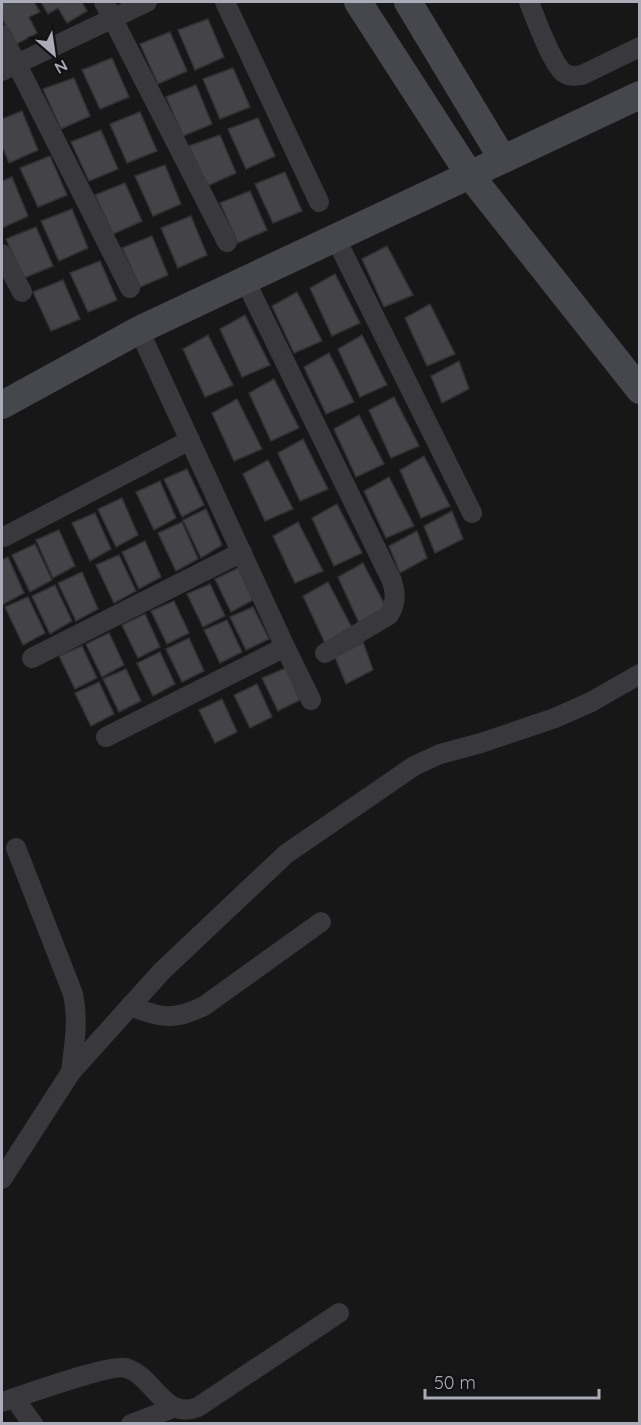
<svg xmlns="http://www.w3.org/2000/svg" width="641" height="1425" font-family="Quicksand,sans-serif">
<rect width="100%" height="100%" fill="#171718"/>
<g fill="#444448" stroke="#323134" stroke-width="1.5">
<polygon points="2,2 34,2 40,12 29,17 37,33 15,45 2,18"/>
<polygon points="41,2 82,2 87,11 67,23 58,8 48,14"/>
<polygon points="208,19 224,57 195,70 178,30"/>
<polygon points="170,32 187,71 158,84 140,44"/>
<polygon points="112,58 129,97 100,109 82,70"/>
<polygon points="233,68 250,107 220,119 203,79"/>
<polygon points="74,78 90,116 61,129 43,89"/>
<polygon points="196,85 212,124 183,136 166,97"/>
<polygon points="22,111 38,150 9,163 2,146 2,119"/>
<polygon points="140,112 157,151 127,163 110,124"/>
<polygon points="258,118 275,156 246,169 228,129"/>
<polygon points="101,130 118,169 89,181 71,142"/>
<polygon points="220,135 236,173 207,186 189,146"/>
<polygon points="50,156 67,195 38,207 20,168"/>
<polygon points="165,165 181,204 153,216 135,176"/>
<polygon points="285,172 302,211 273,223 255,184"/>
<polygon points="12,177 28,216 2,228 2,181"/>
<polygon points="125,183 142,221 113,234 95,195"/>
<polygon points="250,191 267,230 238,243 220,203"/>
<polygon points="72,209 88,248 59,261 41,221"/>
<polygon points="191,216 207,255 178,268 161,228"/>
<polygon points="36,227 53,266 24,278 6,239"/>
<polygon points="152,236 168,275 140,287 122,248"/>
<polygon points="387,246 413,295 384,307 362,259"/>
<polygon points="100,261 117,300 88,312 70,273"/>
<polygon points="335,274 360,323 332,336 310,288"/>
<polygon points="63,280 80,319 51,331 33,292"/>
<polygon points="297,292 322,341 294,353 272,306"/>
<polygon points="430,304 455,354 427,366 405,318"/>
<polygon points="245,315 270,365 242,377 220,329"/>
<polygon points="208,335 233,385 205,397 183,349"/>
<polygon points="362,335 387,385 360,397 338,349"/>
<polygon points="329,353 354,402 326,414 304,367"/>
<polygon points="459,361 469,389 442,403 431,376"/>
<polygon points="274,379 299,428 271,441 249,393"/>
<polygon points="394,397 419,446 391,458 369,410"/>
<polygon points="237,399 262,449 234,461 212,413"/>
<polygon points="359,415 384,464 356,477 334,429"/>
<polygon points="303,439 328,489 300,501 278,453"/>
<polygon points="424,456 450,506 421,518 400,470"/>
<polygon points="268,460 293,509 265,521 243,474"/>
<polygon points="187,469 204,505 182,517 164,479"/>
<polygon points="389,477 414,526 386,538 364,491"/>
<polygon points="160,481 176,518 154,530 136,492"/>
<polygon points="122,498 138,535 116,547 98,509"/>
<polygon points="337,504 362,553 334,566 312,518"/>
<polygon points="206,509 222,545 201,558 183,520"/>
<polygon points="452,511 463,539 435,553 424,526"/>
<polygon points="95,513 111,549 90,561 72,523"/>
<polygon points="182,522 198,559 176,571 158,533"/>
<polygon points="298,522 323,571 295,583 273,536"/>
<polygon points="59,530 75,566 53,578 36,540"/>
<polygon points="417,531 427,558 400,573 389,546"/>
<polygon points="145,541 161,577 139,589 122,552"/>
<polygon points="35,544 52,580 30,592 12,555"/>
<polygon points="119,555 136,591 114,603 96,565"/>
<polygon points="8,557 24,593 2,605 2,560"/>
<polygon points="363,563 388,611 360,625 338,577"/>
<polygon points="238,568 253,600 231,612 215,579"/>
<polygon points="82,572 98,609 76,621 58,583"/>
<polygon points="328,582 353,630 325,643 303,596"/>
<polygon points="210,584 225,616 203,627 187,594"/>
<polygon points="55,585 72,621 50,634 32,596"/>
<polygon points="28,597 45,633 23,645 5,607"/>
<polygon points="174,601 189,633 167,644 151,611"/>
<polygon points="253,607 269,639 246,650 230,617"/>
<polygon points="145,614 160,647 138,658 122,625"/>
<polygon points="227,620 242,652 220,663 204,630"/>
<polygon points="109,633 124,665 102,677 86,644"/>
<polygon points="189,638 204,671 182,682 166,649"/>
<polygon points="363,642 373,670 346,684 335,657"/>
<polygon points="82,646 97,678 75,689 59,656"/>
<polygon points="160,652 175,684 153,696 137,663"/>
<polygon points="286,668 300,700 278,711 262,678"/>
<polygon points="126,669 141,701 119,712 103,679"/>
<polygon points="99,682 114,714 91,726 75,693"/>
<polygon points="257,684 272,717 250,728 234,695"/>
<polygon points="222,699 237,732 215,743 199,710"/>
</g>
<g fill="none" stroke-linecap="round" stroke-linejoin="round">
<g stroke="#38383d" stroke-width="20">
<polyline points="104,2 227,242"/>
<polyline points="225,2 319,202"/>
<path d="M529,2C535,17 552,64 564,73C570,77 575,76 582,75L640,47"/>
<polyline points="2,35 130,288"/>
<polyline points="2,71 147,2"/>
<polyline points="335,237 472,513"/>
<polyline points="2,254 22,292"/>
<path d="M245,280L392,581C396,594 396,604 389,615L325,653"/>
<polyline points="139,330 285,647 311,700"/>
<polyline points="4,537 190,440"/>
<polyline points="32,658 242,552"/>
<polyline points="106,737 285,647"/>
<path d="M16,848L73,994C79,1020 74,1045 71,1072"/>
<path d="M130,1006C160,1018 174,1021 204,1006L321,922"/>
<polyline points="2,1179 71,1072 162,971 286,854 414,766 440,754 481,743 555,718 591,702 640,674"/>
<polyline points="14,1398 33,1424"/>
<path d="M2,1402C22,1396 112,1363 126,1368C154,1376 164,1421 198,1407L339,1313"/>
<polyline points="131,1424 173,1408"/>
</g>
<g stroke="#46474d" stroke-width="28">
<polyline points="358,2 469,174 640,390"/>
<polyline points="408,2 502,158"/>
<polyline points="2,405 139,330 640,95"/>
</g>
</g>
<rect width="641" height="1425" fill="none" stroke="#aaacb7" stroke-width="6"/>
<g transform="translate(54 54) rotate(151)" stroke="#121214" stroke-width="4.5" paint-order="stroke">
<path d="M0-4.5L10 22L0 15L-10 22Z" fill="#aaacb7"/>
<text y="-9" font-size="16" font-weight="bold" text-anchor="middle" fill="#aaacb7">N</text>
</g>
<path d="M425 1389v9h174v-9" fill="none" stroke="#aaacb7" stroke-width="3"/>
<text x="434" y="1389" font-size="18" fill="#aaacb7" stroke="#121214" stroke-width="4.5" paint-order="stroke">50 m</text>
</svg>
